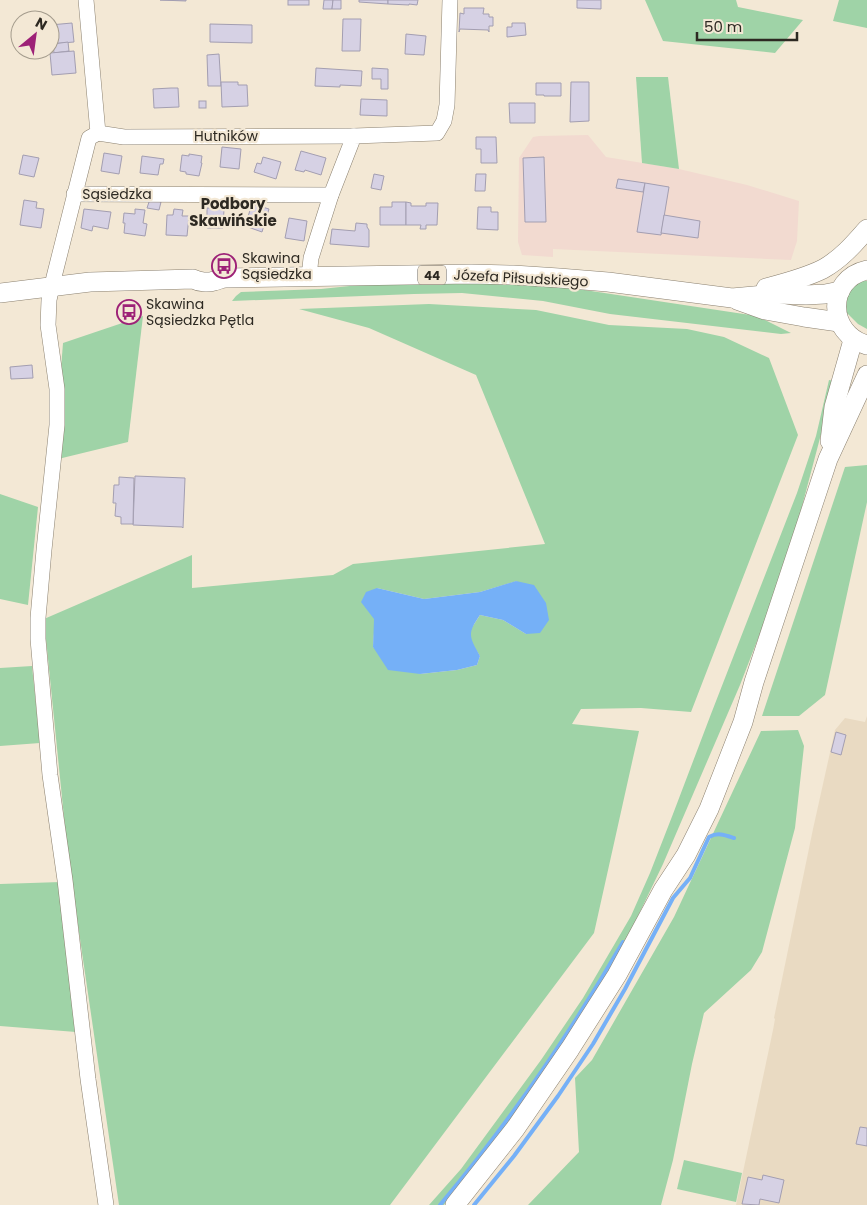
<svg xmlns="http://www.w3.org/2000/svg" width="867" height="1205" font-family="Poppins,sans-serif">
<rect width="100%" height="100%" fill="#f3e8d5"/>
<polygon fill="#f2dad0" points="588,135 606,157 679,169 747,185 799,201 797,241 791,260 553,249 553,257 522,255 518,242 519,158 533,137 539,136"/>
<polygon fill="#e9dac2" points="867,716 867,1205 736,1205 773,1030 775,1019 774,1018 813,829 835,730 845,718 865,722"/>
<g fill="#9fd3a7" fill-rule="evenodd">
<polygon points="645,0 736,0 738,7 803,20 775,53 663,41"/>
<polygon points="839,0 867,0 867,28 833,21"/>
<polygon points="636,77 668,77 679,169 642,163"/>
<polygon points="397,281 469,281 558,286 757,316 791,333 781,334 610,314 543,301 462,293 414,294 232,301 236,296 241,292 321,289"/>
<polygon points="863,281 867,281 867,329 858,324 844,310 844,298 856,284"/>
<path d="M429,304L536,310L609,325L687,329L724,337L769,358L798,435L691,712L641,708L581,709L572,724L639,731L594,933L390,1205H119L68,857L44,619L192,555V588L333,575L353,564L545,544L476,375L369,328L299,309ZM517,581L526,634L503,620L480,615L471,629V642L480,656L477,665L457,670L420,674L373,647L377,588L424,599L480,592Z"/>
<polygon points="143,316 128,442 54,460 63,343"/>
<polygon points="829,380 835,381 800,514 764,623 740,685 663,864 624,945 580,1017 520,1106 481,1160 444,1205 429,1205 461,1169 541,1060 583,998 631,916 650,873 673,814 711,714 797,493 816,436"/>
<polygon points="867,465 867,502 825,695 799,716 762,716 845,467"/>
<polygon points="0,494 38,507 28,605 0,599"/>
<polygon points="32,666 40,743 0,746 0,668"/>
<polygon points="798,730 804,746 795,828 762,952 751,970 704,1013 692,1064 673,1160 661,1205 528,1205 579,1152 575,1078 592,1060 674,917 761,731"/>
<polygon points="61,882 76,1032 0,1026 0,884"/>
<polygon points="684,1160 742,1173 736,1202 677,1189"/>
</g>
<path fill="#75b0f7" d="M516,581L534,585L546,603L549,620L540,633L526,634L503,620L480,615C467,634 469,636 480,656L477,665L457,670L420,674L388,670L373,647L374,619L361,602L366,592L377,588L424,599L480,592Z"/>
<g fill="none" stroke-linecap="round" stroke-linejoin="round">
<g stroke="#75b0f7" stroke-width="4">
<path d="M440,1205C509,1123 570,1034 623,942"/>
<path d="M474,1205L514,1156L558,1096L593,1044L625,989L673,898L690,878L709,837C718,832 725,835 734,838"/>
</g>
</g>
<g fill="#d6d1e4" stroke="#a39eb1">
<polygon points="160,0 186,0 186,1"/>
<rect x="288" y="0" width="21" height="5"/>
<polygon points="324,0 333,0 332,9 323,9"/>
<polygon points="333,0 341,0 341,9 332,9"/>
<polygon points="359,0 388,0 388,4 359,2"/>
<polygon points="388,0 418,0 417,5 409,4 409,5 388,4"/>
<polygon points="577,0 601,0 601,9 577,8"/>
<polygon points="464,8 484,8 483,14 489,14 489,17 493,17 493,26 489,26 489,32 488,30 460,29 459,32 460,13 464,14"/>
<polygon points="343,19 361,19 360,51 342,51"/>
<polygon points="72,23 74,42 50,44 50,25"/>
<polygon points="512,23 525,23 526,35 507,37 507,27 512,27"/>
<polygon points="210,24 252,25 252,43 210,42"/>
<polygon points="406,34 426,36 424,55 405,54"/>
<polygon points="68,42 69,51 54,53 53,44"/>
<polygon points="74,51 76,73 52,75 50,53"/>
<polygon points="219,54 221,86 208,86 207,55"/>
<polygon points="316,68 362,71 361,86 340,85 340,87 315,86"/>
<polygon points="372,68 388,69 388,89 381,89 381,79 372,79"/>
<polygon points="221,82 238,82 238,85 247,85 248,106 222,107"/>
<polygon points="571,82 589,82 589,121 570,122"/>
<polygon points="536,83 561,83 561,96 544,96 544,95 536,95"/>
<polygon points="171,88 178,88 179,107 154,108 153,89"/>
<polygon points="361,99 387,100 387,116 360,115"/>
<rect x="199" y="101" width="7" height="7"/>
<polygon points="509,103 535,103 535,123 510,123"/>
<polygon points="476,137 496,137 497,163 481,163 481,149 476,149"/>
<polygon points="222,147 241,149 239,169 220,167"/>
<polygon points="301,151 326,158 321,175 305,170 304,172 295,170"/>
<polygon points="104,153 122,156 119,174 101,171"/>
<polygon points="189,154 202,156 201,163 202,163 199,176 186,174 186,172 180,171 182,155 189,156"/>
<polygon points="23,155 39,158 34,177 19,174"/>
<polygon points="142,156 164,159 163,164 160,164 158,175 140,173"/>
<polygon points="263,157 281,162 276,179 254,172 257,163 261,164"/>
<polygon points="544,157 546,222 525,222 523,158"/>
<polygon points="374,174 384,176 381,190 371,188"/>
<polygon points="476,174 486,174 485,191 475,191"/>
<polygon points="618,179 645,183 643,192 616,188"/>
<polygon points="645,183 669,187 661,235 637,232"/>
<polygon points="150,199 161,202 159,210 147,208"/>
<polygon points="24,200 37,202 36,208 44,209 41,228 20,225"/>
<polygon points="392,202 406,202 406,225 380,225 380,207 392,207"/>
<polygon points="406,202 411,203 411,206 426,206 426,203 438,203 437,225 426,225 426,229 420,229 421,225 406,225"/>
<polygon points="252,204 269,209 262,232 245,226"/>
<polygon points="478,207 491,207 491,212 498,212 498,230 477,229"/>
<polygon points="207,208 224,209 223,228 207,228"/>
<polygon points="84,209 111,212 108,229 93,226 92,231 81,228"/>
<polygon points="135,209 145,210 143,223 147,224 145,236 124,233 125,223 123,223 124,213 135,214"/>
<polygon points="174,209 183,210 182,216 189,216 187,236 166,235 167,215 173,215"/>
<polygon points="664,215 700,221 698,238 661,233"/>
<polygon points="289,218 307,221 304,241 285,238"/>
<polygon points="356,223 367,224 367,227 369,230 369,247 330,244 332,229 355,231"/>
<polygon points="32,365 33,378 11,379 10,367"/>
<polygon points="135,476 185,478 183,528 182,527 133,525"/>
<polygon points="119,477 134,478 133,524 121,524 121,517 115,516 116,503 113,503 114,485 119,485"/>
<polygon points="836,732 846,735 841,755 831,752"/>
<polygon points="860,1127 867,1128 867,1146 856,1144"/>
<polygon points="763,1175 784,1180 779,1203 760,1199 759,1205 742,1204 748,1177 762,1180"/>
</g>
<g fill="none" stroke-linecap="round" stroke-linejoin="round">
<defs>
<g id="minor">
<polyline points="86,0 98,133 89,138 54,277 49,300 48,325 57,389 57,425 44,550 38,618 38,639 50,775 65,880 88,1079 106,1205"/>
<polyline points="98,133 124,137 354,136"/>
<polyline points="74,194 331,195"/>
<polyline points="309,277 311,258 331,195 354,136 437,133 444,121 447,105 450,0"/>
</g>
<g id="major">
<path d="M867,270C826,279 827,334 867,345"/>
<path d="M766,288C785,283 805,278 823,269C841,259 854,244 867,229"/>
<path d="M0,293L90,282L193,279C199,282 208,283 214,281C219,280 221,278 226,278L471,274L513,275L559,278L608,282L732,298L777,294L806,295L825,294L840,291"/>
<polyline points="737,300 765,310 804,317 839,322"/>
<polyline points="830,441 834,407 853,340"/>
<polyline points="455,1205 515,1129 570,1049 617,975 663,890 686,855 709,809 743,722 754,682 828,459 867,375"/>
</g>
</defs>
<use href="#minor" stroke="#8b8170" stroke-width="16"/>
<use href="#major" stroke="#8b8170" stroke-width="20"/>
<use href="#minor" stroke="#fff" stroke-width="15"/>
<use href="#major" stroke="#fff" stroke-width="19"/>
</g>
<defs>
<symbol id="bus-ring" viewBox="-11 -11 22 22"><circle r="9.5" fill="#f3e8d5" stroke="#9d2177" stroke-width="1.5"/><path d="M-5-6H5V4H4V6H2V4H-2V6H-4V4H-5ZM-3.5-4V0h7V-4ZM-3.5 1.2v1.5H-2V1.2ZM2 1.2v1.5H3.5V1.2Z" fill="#9d2177"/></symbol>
</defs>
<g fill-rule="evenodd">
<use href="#bus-ring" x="210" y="252" width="28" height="28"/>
<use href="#bus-ring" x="115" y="298" width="28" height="28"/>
</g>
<g text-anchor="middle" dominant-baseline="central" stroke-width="4.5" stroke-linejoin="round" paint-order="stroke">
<rect fill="#f3e8d5" stroke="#686258" stroke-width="1" x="418" y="265.5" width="28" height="19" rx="4"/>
<g font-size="12" font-weight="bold" fill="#2d2922">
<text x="432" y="275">44</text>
</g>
<g font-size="14" fill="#2d2922" stroke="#f3e8d5">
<text x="226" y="136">Hutników</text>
<text x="117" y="194">Sąsiedzka</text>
<text transform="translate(521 278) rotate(3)">Józefa Piłsudskiego</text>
</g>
<g font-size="14" fill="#2d2922" stroke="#f3e8d5" text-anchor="start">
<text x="242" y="258">Skawina<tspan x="242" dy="16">Sąsiedzka</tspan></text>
<text x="146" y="304">Skawina<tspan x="146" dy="16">Sąsiedzka Pętla</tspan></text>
</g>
<g font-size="15" font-weight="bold" fill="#2d2922" stroke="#f3e8d5">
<text x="233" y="203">Podbory<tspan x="233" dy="17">Skawińskie</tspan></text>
</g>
</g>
<g transform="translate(35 35) rotate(29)"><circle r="24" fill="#f3e8d5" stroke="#a49c8d"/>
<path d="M0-4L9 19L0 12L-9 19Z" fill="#9d2177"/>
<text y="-8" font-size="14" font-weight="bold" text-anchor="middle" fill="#2d2922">N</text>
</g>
<path d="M697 32v8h100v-8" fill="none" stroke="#2d2922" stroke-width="2.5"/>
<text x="704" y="32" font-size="15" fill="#2d2922" stroke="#f3e8d5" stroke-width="4" paint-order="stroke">50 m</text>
</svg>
